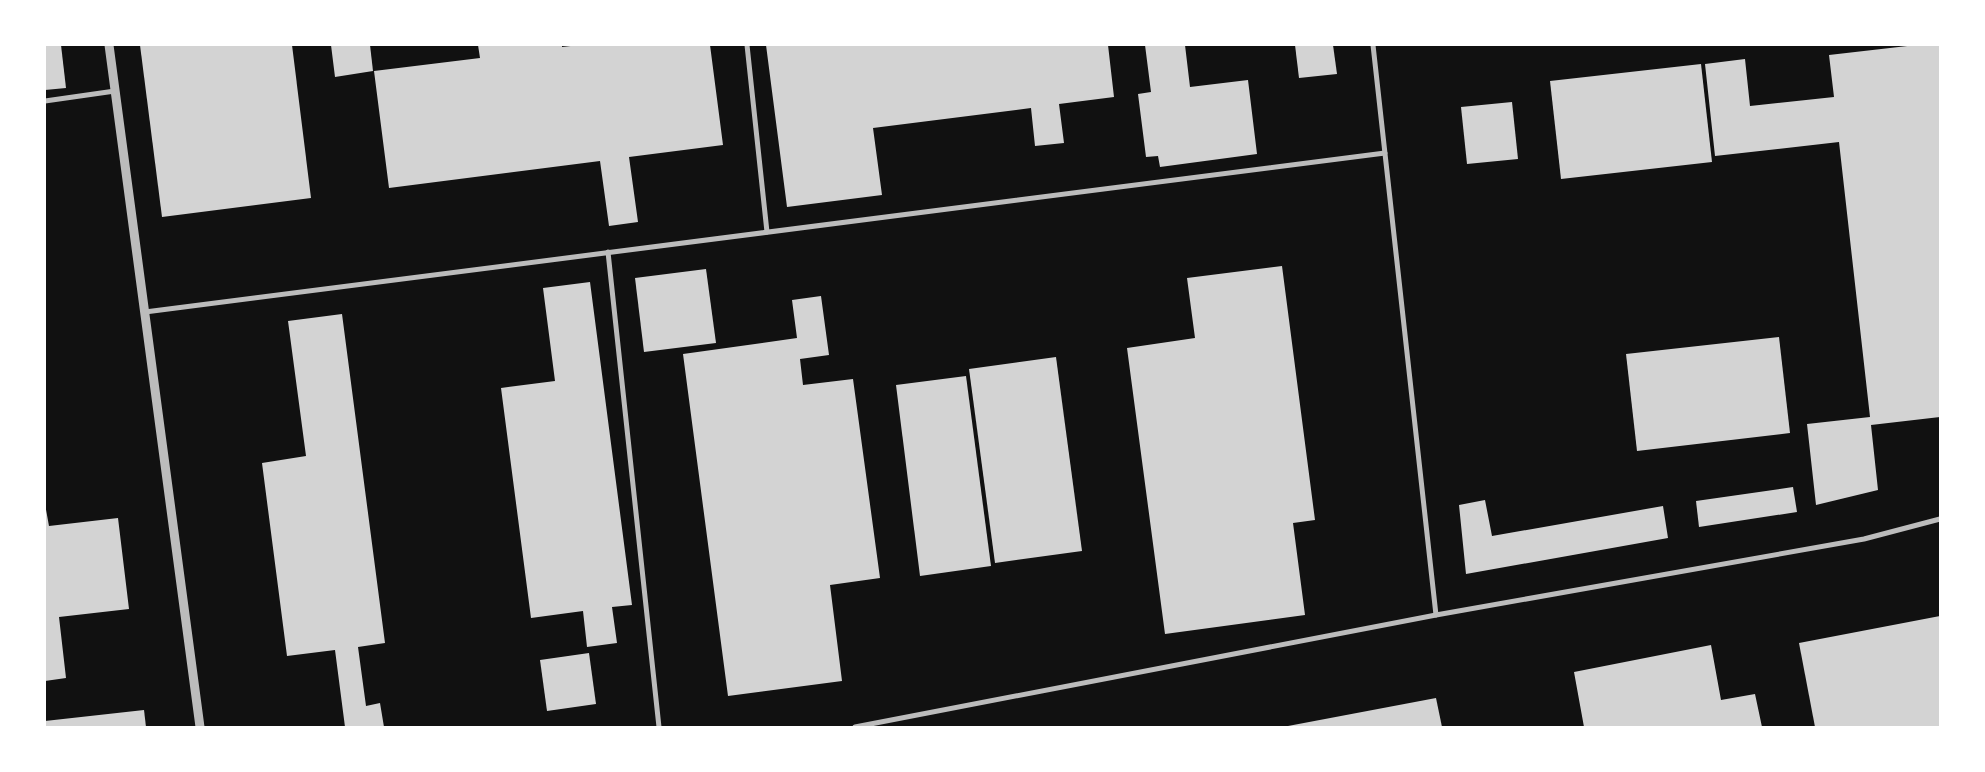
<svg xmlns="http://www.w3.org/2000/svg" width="1985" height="772" font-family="'Source Sans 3',sans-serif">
<rect width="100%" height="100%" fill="#111"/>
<g fill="#d3d3d3">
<polygon points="45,45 61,45 66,88 45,90"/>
<polygon points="140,45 292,45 311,198 162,217"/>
<polygon points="331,45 370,45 373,71 335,77"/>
<polygon points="478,45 562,45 562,47 579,45 710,45 723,145 629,157 638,222 609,226 600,161 389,188 374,71 480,58"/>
<polygon points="766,45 1108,45 1114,97 1059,104 1064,143 1035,146 1031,108 873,128 882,195 787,207"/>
<polygon points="1145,45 1185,45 1190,87 1248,80 1257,154 1160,167 1158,156 1146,157 1138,94 1151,92"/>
<polygon points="1295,45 1333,45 1337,74 1299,78"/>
<polygon points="1916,45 1940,45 1940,417 1871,425 1878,490 1816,505 1807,424 1870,417 1839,142 1715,156 1705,64 1745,59 1750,106 1834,97 1829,55"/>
<polygon points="1701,64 1712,162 1561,179 1550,81"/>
<polygon points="1512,102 1518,159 1467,164 1461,107"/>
<polygon points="1282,266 1315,520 1293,523 1305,615 1165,634 1127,348 1195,338 1187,278"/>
<polygon points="706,269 716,343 644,352 635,278"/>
<polygon points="590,282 632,605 612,607 617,643 587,647 583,611 531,618 501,388 555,381 543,288"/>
<polygon points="821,296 829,355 800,359 803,385 853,379 880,578 830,585 842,681 728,696 683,354 797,338 792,300"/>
<polygon points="342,314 385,643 358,647 366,706 380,703 384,727 345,727 335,650 287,656 262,463 306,456 288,321"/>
<polygon points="1779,337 1790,433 1637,451 1626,354"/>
<polygon points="1056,357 1082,551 995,563 969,369"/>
<polygon points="966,376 991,566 920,576 896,385"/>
<polygon points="1793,487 1797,512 1699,527 1696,501"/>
<polygon points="1485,500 1492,536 1663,506 1668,538 1466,574 1459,505"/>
<polygon points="45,504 49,526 118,518 129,609 59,617 66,678 45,681"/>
<polygon points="1940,616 1940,727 1815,727 1799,643"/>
<polygon points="1711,645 1721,700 1755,694 1762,727 1584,727 1574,672"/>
<polygon points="589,653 596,704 547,711 540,660"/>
<polygon points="1436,698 1442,727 1288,727 1288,726"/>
<polygon points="144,710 146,727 45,727 45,721"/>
</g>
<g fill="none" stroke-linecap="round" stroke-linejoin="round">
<g stroke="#bcbcbc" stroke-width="5">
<polyline points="747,45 767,232"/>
<polyline points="1373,45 1436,615"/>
<polyline points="45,101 115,91"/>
<polyline points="608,252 659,727"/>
<polyline points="145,312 1385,153"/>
<polyline points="855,727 1436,615 1864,539 1940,519"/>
</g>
<polyline stroke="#bcbcbc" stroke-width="9" points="109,45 200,727"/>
</g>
<rect width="1985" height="772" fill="none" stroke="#ffffff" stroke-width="92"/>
</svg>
